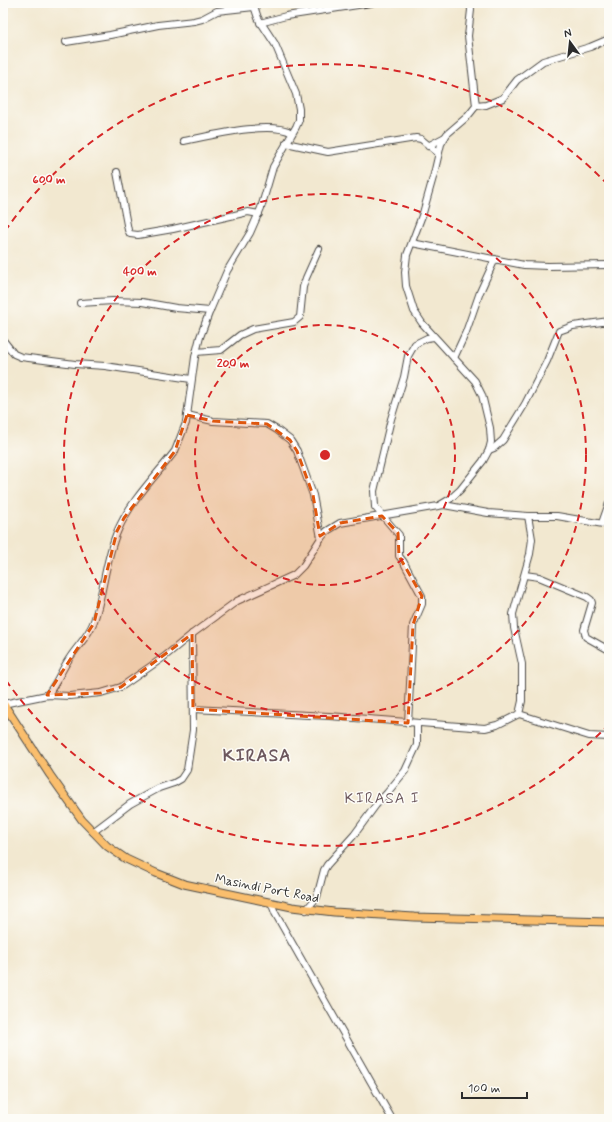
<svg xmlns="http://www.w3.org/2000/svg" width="612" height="1122" font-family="Mynerve,sans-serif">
<rect width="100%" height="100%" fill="#fdfcf7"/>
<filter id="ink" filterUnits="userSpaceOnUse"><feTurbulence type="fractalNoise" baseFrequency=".025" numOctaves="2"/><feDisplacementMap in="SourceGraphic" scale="8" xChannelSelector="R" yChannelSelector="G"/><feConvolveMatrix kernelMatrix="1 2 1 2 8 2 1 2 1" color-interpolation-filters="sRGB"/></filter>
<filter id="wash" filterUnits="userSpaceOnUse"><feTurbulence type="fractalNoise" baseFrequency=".012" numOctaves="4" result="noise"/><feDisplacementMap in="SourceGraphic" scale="16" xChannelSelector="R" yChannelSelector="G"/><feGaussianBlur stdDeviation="0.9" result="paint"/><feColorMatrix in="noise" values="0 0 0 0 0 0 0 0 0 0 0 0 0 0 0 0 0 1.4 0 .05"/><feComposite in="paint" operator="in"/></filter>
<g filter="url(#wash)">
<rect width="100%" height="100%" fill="#f2e8d0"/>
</g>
<g filter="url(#ink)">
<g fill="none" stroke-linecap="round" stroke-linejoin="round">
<defs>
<g id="minor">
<polyline points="260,23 286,16 371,3"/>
<polyline points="66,42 110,35 158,25 194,21 202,19 217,11 254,7"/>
<polyline points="476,106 486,105 503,98 517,80 543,61 590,47 609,39"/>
<path d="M184,141C209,136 271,120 292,133"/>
<polyline points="286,143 328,152 416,138 421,139 438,153"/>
<polyline points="428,146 445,137"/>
<polyline points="117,172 128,230 130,234 138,235 173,229 248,212 259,214"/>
<polyline points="412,243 524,265 548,266 609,265"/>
<polyline points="80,303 113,301 142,302 176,308 210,311"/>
<polyline points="3,340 14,354 21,357 75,364 105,366 191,379"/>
<polyline points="196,352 221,350 240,335 253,329 294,322 300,317 303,287 306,278 319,249"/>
<polyline points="454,358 466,332 480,292 495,259"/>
<polyline points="187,415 213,421 267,424 277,430 290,440 297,451 313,495 321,538"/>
<polyline points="489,450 494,448 503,440 525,404 547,361 559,331 573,326 609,321"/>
<polyline points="440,505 450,499 460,490 483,461 489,450 491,442 490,428 482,395 475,381 422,323 414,311 406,286 405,272 407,255 423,213 434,174 441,144 447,134 468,116 476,106 468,36 471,10 470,3"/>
<polyline points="602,523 609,503"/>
<polyline points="525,575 539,577 587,597 591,600 592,603 584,630 586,637 609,650"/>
<path d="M47,695C56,685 61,671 69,659C77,646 89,636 94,621C104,592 105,559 118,530C131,500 156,476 175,451L186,423L195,357L200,337L209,313L227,271L250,233L261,208L273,167L296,127L299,120V109L296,94L275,44L258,18L253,3"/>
<polyline points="3,704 47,695 70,696 101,693 121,687 164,657 192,634 237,601 294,575 303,566 321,538 327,531 340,523 444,505 488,513 528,516 557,516 609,525"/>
<polyline points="193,709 329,716 485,728 497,725 519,714 522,701 522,664 514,628 513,614 530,554 532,539 528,516"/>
<polyline points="519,714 589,736 609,737"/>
<polyline points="408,723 413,625 422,604 422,596 403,561 399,556 399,535 375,507 374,491 391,419 404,377 408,356 415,344 427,338 434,337"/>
<polyline points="93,832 130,804 159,788 174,783 181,779 187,770 193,730 192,634"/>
<polyline points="271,902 275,913 392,1119"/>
<polyline points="306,910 317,897 324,870 327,865 354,835 376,805 387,793 405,771 417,745 417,723"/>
</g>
<polyline id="major" points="3,703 50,775 82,820 107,846 126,859 156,873 184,884 292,907 334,912 414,917 609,922"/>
</defs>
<use href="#minor" stroke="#494744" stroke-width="8"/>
<use href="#major" stroke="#494744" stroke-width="9"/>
<use href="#minor" stroke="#fff" stroke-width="6"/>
<use href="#major" stroke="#fabe6d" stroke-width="7"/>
</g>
</g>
<path fill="#df570e" fill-opacity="0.2" stroke="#df570e" stroke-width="3" stroke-dasharray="8 5" stroke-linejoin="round" d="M187,415L213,421L267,424L290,440L297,451L313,495L320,536L340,523L382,516L398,533L399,556L422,596L413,625L408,723L193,709L192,634L121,687L101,693L47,695L94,623L117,531L124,518L175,451Z"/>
<g fill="none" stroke="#d62828" stroke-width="2" stroke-dasharray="7 5">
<circle cx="325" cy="455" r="130"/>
<circle cx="325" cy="455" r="261"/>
<path d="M609 724A391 391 0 0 1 5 679M5 231A391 391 0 0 1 609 186"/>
</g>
<g text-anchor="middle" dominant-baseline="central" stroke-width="3" stroke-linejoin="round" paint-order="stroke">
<g font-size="13" fill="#2b2b2b" stroke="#fdfcf7">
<text transform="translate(267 889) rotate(11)">Masindi Port Road</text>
</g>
<g font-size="15" letter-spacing="1" fill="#6d585e" stroke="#fdfcf7">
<text x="382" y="799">KIRASA I</text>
</g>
<g font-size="17" font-weight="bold" letter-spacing="1" fill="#6d585e" stroke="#fdfcf7">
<text x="257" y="756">KIRASA</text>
</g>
</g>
<circle cx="325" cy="455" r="6" fill="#d62828" stroke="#fdfcf7" stroke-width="2"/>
<g font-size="12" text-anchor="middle" font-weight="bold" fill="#d62828" stroke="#fdfcf7" stroke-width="3" stroke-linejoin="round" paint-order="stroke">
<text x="49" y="183">600 m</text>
<text x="140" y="275">400 m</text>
<text x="233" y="367">200 m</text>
</g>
<rect width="612" height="1122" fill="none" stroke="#fdfcf7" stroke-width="16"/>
<g transform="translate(570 42) rotate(345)" stroke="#fdfcf7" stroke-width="3" paint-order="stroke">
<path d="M0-3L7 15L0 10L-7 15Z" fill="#2b2b2b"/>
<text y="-6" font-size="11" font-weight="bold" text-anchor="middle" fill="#2b2b2b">N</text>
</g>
<path d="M462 1092v6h65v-6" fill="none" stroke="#2b2b2b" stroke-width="2"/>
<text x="468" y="1092" font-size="12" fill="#2b2b2b" stroke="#fdfcf7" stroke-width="3" paint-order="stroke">100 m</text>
</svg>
